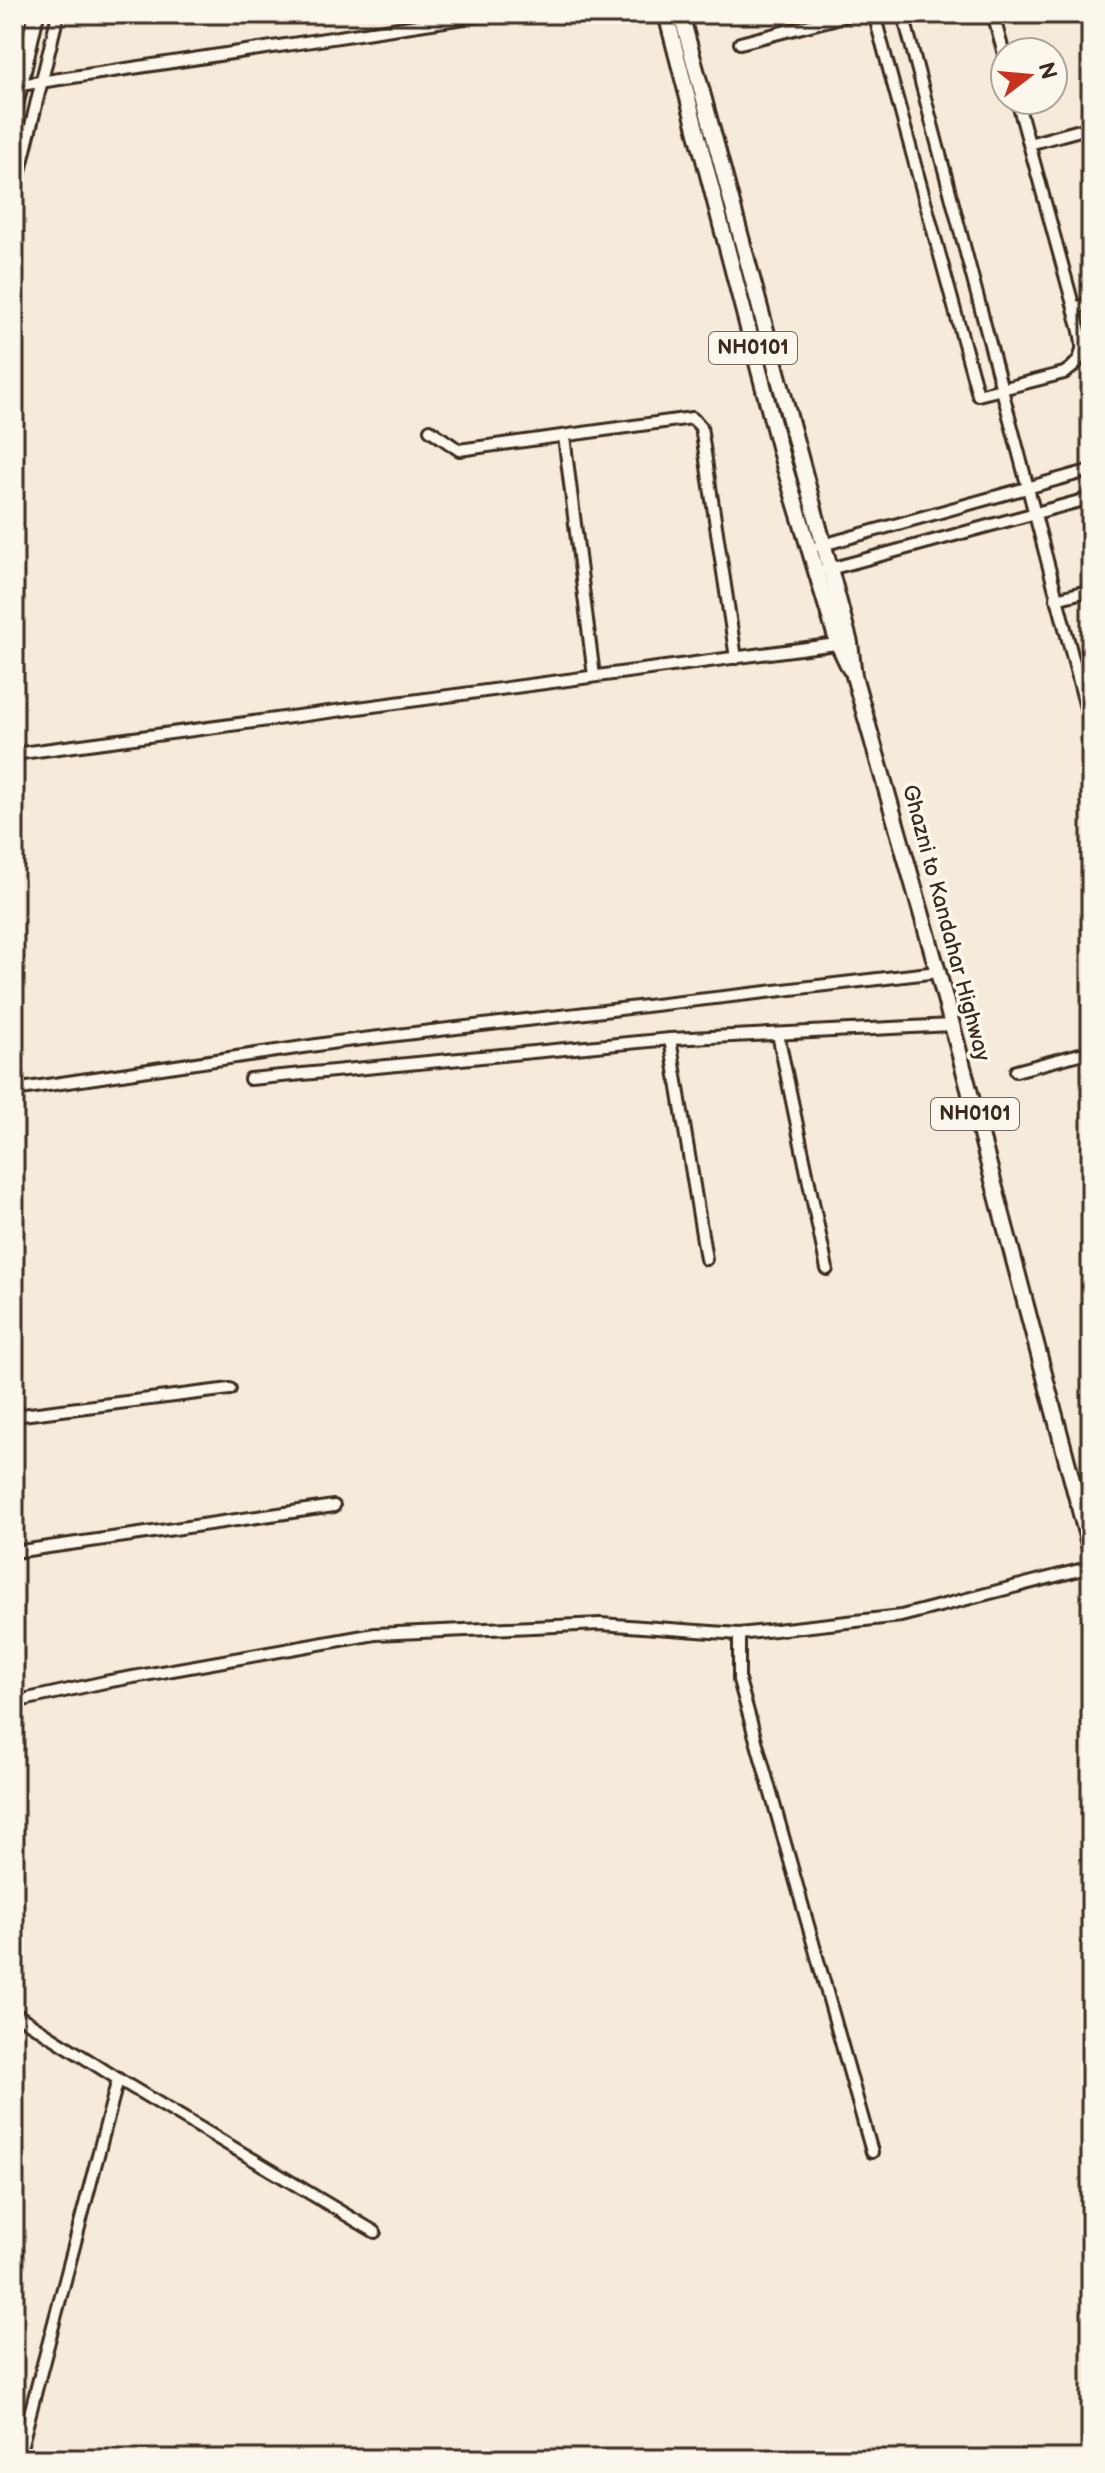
<svg xmlns="http://www.w3.org/2000/svg" width="1105" height="2473" font-family="'Balsamiq Sans',sans-serif">
<rect width="100%" height="100%" fill="#f6ebda"/>
<filter id="ink" filterUnits="userSpaceOnUse"><feTurbulence type="fractalNoise" baseFrequency=".0125" numOctaves="2"/><feDisplacementMap in="SourceGraphic" scale="16" xChannelSelector="R" yChannelSelector="G"/><feConvolveMatrix kernelMatrix="1 2 1 2 8 2 1 2 1" color-interpolation-filters="sRGB"/></filter>
<g filter="url(#ink)">
<g fill="none" stroke-linecap="round" stroke-linejoin="round">
<defs>
<g id="minor">
<path d="M874,14L978,395L1064,373C1093,356 1080,335 1074,308L1017,100"/>
<polyline points="903,14 1091,727"/>
<polyline points="993,14 1005,58"/>
<polyline points="740,43 853,14"/>
<polyline points="20,85 491,14"/>
<polyline points="1029,144 1091,127"/>
<polyline points="14,196 58,14"/>
<polyline points="1074,308 1091,303"/>
<polyline points="430,430 459,450 692,418 701,427 736,658"/>
<polyline points="564,436 594,676"/>
<polyline points="819,546 1091,470"/>
<polyline points="826,570 1091,498"/>
<polyline points="1056,599 1091,590"/>
<polyline points="14,754 844,643"/>
<polyline points="778,1034 827,1269"/>
<polyline points="670,1039 706,1259"/>
<polyline points="1016,1071 1091,1051"/>
<polyline points="250,1079 670,1039 952,1025"/>
<polyline points="14,1090 337,1042 938,972"/>
<polyline points="14,1416 230,1389"/>
<polyline points="14,1552 334,1506"/>
<polyline points="739,1634 739,1680 872,2152"/>
<polyline points="14,1702 105,1682 375,1634 601,1624 739,1634 901,1616 1091,1567"/>
<polyline points="14,2013 118,2079 375,2232"/>
<polyline points="18,2459 118,2079"/>
</g>
<g id="highway">
<polyline points="666,14 783,462 838,644 850,669"/>
<polyline points="681,14 850,643 854,676 938,972 1091,1552"/>
<polyline points="14,110 36,14"/>
</g>
</defs>
<use href="#minor" stroke="#3b2a1e" stroke-width="16"/>
<use href="#highway" stroke="#3b2a1e" stroke-width="20"/>
<use href="#minor" stroke="#fbf7ec" stroke-width="10"/>
<use href="#highway" stroke="#fbf7ec" stroke-width="14"/>
</g>
</g>
<g text-anchor="middle" dominant-baseline="central" stroke-width="7" stroke-linejoin="round" paint-order="stroke">
<g fill="#fbf7ec" stroke="#75685c" stroke-width="2">
<rect x="709" y="332" width="88" height="32" rx="6"/>
<rect x="931" y="1098" width="88" height="32" rx="6"/>
</g>
<g font-size="20" font-weight="bold" fill="#3b2a1e">
<text x="753" y="348">NH0101</text>
<text x="975" y="1114">NH0101</text>
</g>
<g font-size="22" fill="#3b2a1e" stroke="#fbf7ec">
<text transform="translate(946 923) rotate(75)">Ghazni to Kandahar Highway</text>
</g>
</g>
<rect width="1105" height="2473" fill="none" stroke="#fbf7ec" stroke-width="48"/>
<rect x="24" y="24" width="1057" height="2425" fill="none" stroke="#3b2a1e" stroke-width="3" filter="url(#ink)"/>
<g transform="translate(1029 76) rotate(74)"><circle r="38" fill="#fbf7ec" stroke="#aea59a" stroke-width="2"/>
<path d="M0-6L14 30L0 20L-14 30Z" fill="#c8321e"/>
<text y="-12" font-size="22" font-weight="bold" text-anchor="middle" fill="#3b2a1e">N</text>
</g>
</svg>
